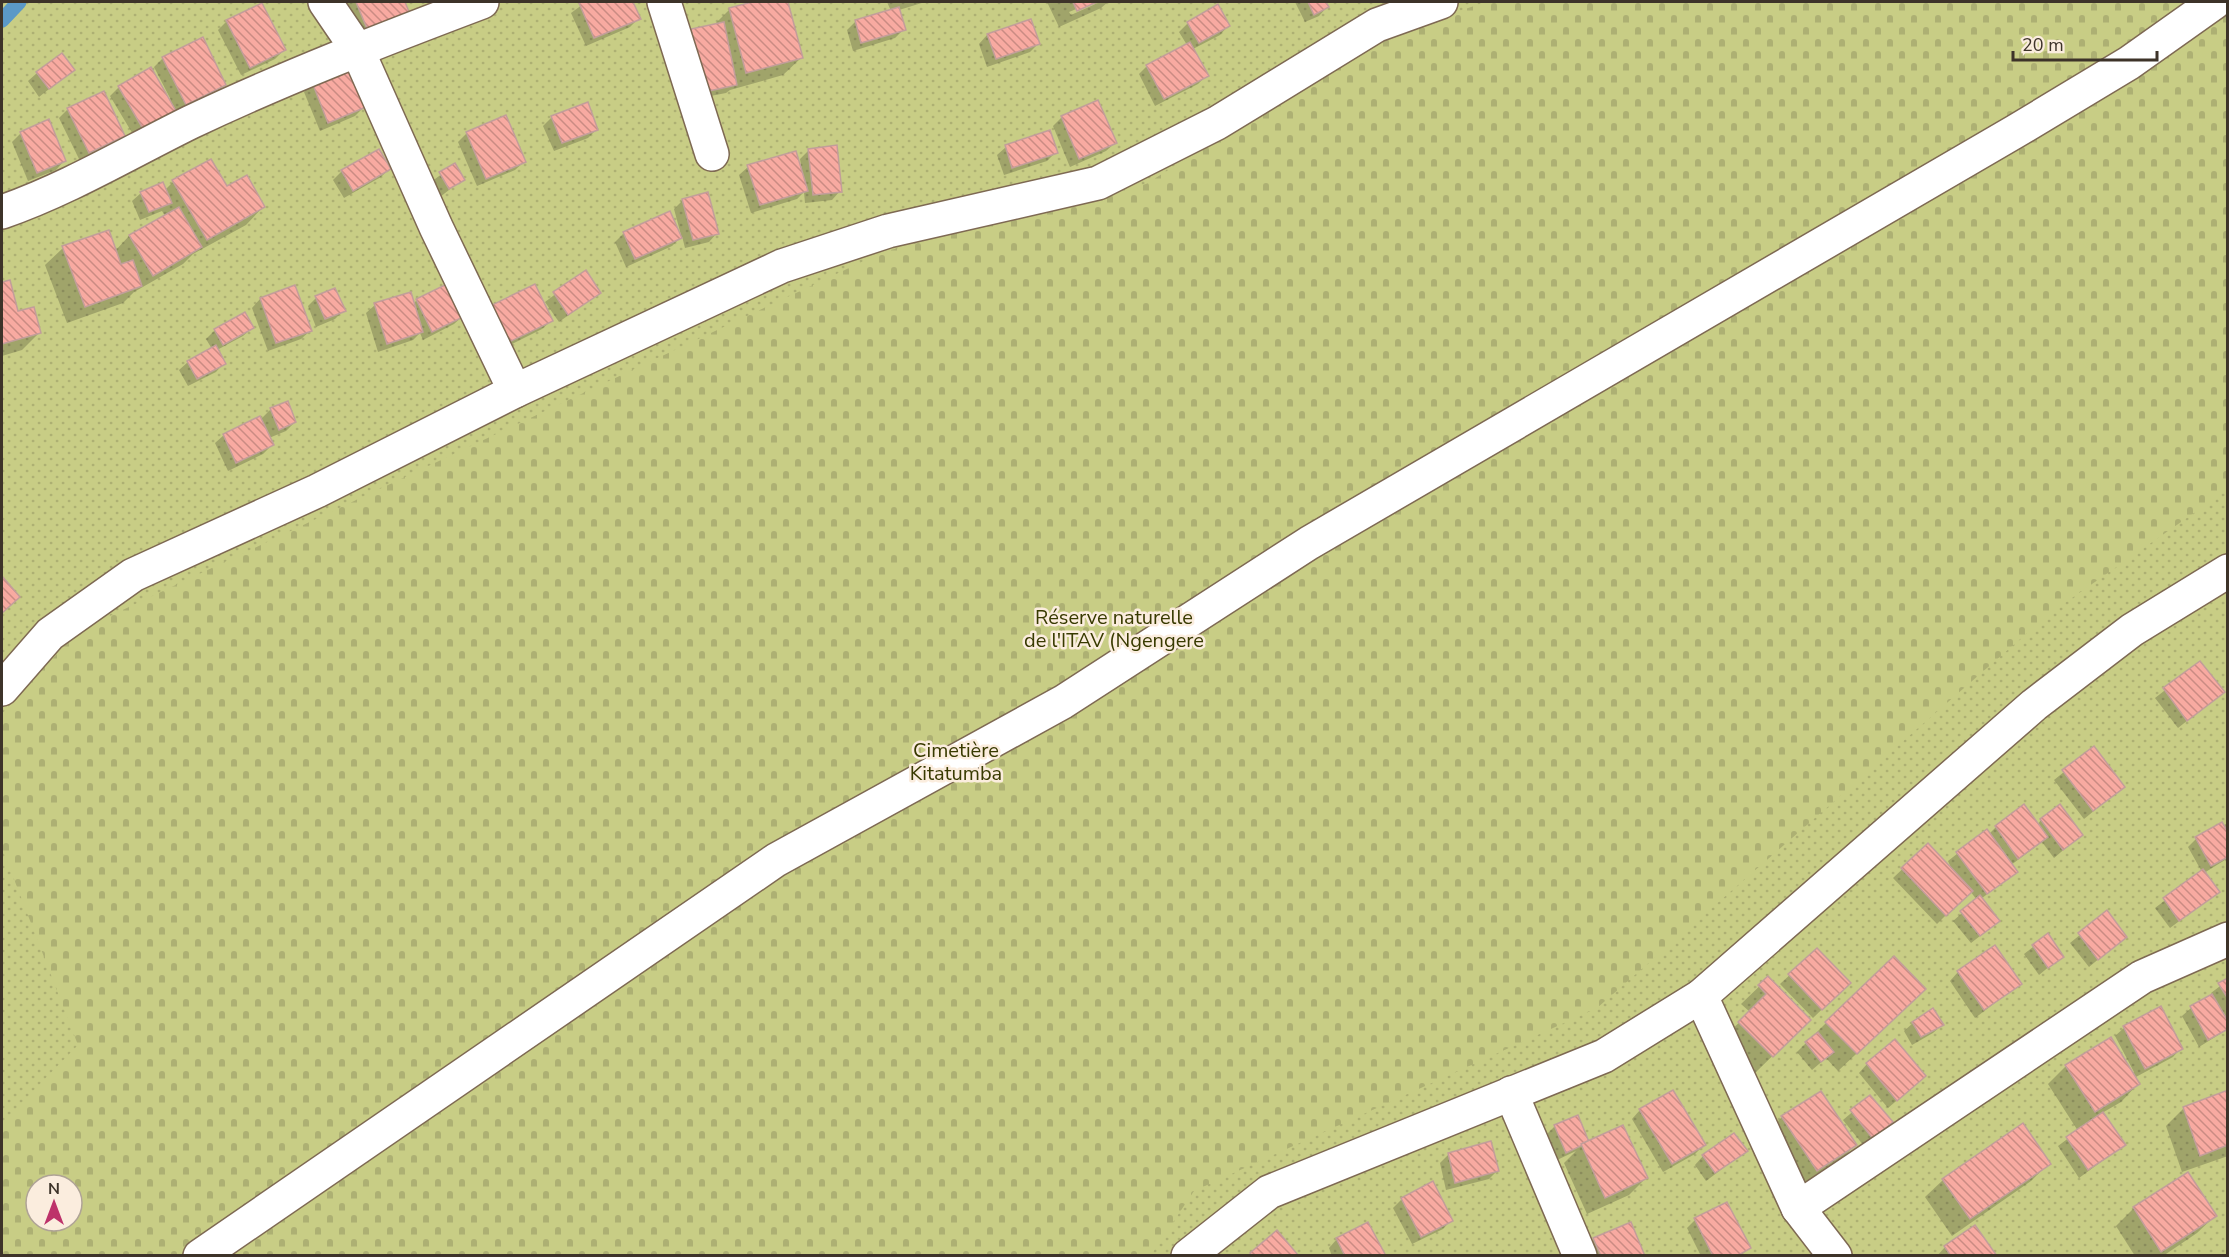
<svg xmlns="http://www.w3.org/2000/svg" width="2229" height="1257" font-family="'Nunito Sans',sans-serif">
<defs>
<pattern id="green-dots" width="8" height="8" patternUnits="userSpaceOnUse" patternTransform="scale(1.5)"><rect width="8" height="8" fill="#c8cd85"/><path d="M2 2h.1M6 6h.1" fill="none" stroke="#adb073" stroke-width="1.8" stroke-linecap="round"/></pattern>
<pattern id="cemetery-stones" width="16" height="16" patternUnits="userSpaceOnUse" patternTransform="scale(1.5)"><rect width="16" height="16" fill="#c8cd85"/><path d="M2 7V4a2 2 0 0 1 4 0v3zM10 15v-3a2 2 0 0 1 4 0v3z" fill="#adb073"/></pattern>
<pattern id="building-back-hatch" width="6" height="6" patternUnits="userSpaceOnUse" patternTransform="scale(1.5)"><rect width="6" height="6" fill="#f8aaa1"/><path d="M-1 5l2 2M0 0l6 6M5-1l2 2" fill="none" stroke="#ca8b83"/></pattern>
</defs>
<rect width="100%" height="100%" fill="#f6ddc5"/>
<path fill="url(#green-dots)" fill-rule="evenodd" d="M2,2H2227V1255L2,1256ZM36,1185H72V1221H36Z"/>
<path fill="url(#cemetery-stones)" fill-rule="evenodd" d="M1486,2H2227V490L2049,614L1597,1008L1194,1191L1151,1255H2V1123L78,1045L2,848V714L78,631L883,252L1146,184L1379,38ZM36,1185H72V1221H36Z"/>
<g fill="#0003">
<polygon points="331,2 403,2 408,13 350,48"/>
<polygon points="586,2 631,2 639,18 630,27 586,46 571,13"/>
<polygon points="758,2 786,2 801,58 783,75 730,90 726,93 695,99 683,39 692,30 713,26 729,10"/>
<polygon points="887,2 925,2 899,10 904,29 895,38 853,51 847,30 856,21 891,11"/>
<polygon points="1047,2 1093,2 1069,12 1071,15 1100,2 1108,2 1101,8 1059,27"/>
<polygon points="1295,2 1325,2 1327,7 1319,16 1305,22"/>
<polygon points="227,21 284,50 275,59 241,75 218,30"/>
<polygon points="1188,23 1228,26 1220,35 1193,49 1207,75 1198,84 1155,106 1139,74 1147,66 1187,45 1179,32"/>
<polygon points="987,35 1038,44 1030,52 987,67 979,44"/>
<polygon points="163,58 224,85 216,94 177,113 175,109 165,119 134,136 110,96 119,87 171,100 154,67"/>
<polygon points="73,70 39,97 28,81 37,73"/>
<polygon points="312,83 364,107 355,116 320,131 304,92"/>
<polygon points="68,109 124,136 115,144 80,161 59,118"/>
<polygon points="552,117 597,129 588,138 554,151 543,126"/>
<polygon points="1062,117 1115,143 1106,151 1070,167 1053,126"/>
<polygon points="21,133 64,161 56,170 28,181 12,142"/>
<polygon points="467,133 524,162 515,170 477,186 458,142"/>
<polygon points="1006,147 1056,152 1047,161 1004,175 997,155"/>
<polygon points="809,150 840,191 832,200 805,203 804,192 797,199 751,213 739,175 748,167 802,171 800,159"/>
<polygon points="454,165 463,179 440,197 431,182"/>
<polygon points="390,168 381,177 344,198 333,180 342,171"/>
<polygon points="173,182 226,188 263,207 246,225 193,254 183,264 134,292 123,303 67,323 45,265 63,248 115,251 129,236 165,216 162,211 140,220 132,201 141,193 165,190"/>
<polygon points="683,200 717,233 709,242 685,248 682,236 672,246 626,267 615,242 624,233 681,235 674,209"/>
<polygon points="585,272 599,293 559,322 545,302"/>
<polygon points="8,281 17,313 40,332 22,350 2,356 2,284"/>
<polygon points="294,287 310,331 301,339 268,351 252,308 260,299"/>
<polygon points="316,298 344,310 335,319 316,327 308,306"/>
<polygon points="417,300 463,316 454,324 423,340 420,333 413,340 378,352 366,313 375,305 413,304"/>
<polygon points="482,316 551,321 542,329 498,351"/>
<polygon points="252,328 243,336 217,350 224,363 216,372 188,386 179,370 188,362 212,349 206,339 215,330"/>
<polygon points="271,409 295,422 286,431 269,438 272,445 263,454 228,471 215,443 224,435 260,420"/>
<polygon points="2200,663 2223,692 2178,728 2155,698"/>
<polygon points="2094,748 2123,787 2084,819 2054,780"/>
<polygon points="2041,820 2081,835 2054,858 2042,842 2011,865 2016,871 1981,899 1989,929 1971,943 1953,921 1977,900 1970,891 1937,924 1893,878 1928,845 1953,872 1948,861 1986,831 1989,834 1996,827 2037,825"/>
<polygon points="2228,823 2228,865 2225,860 2204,873 2218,892 2170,928 2155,908 2202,872 2188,847 2196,839"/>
<polygon points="2107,913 2125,937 2089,967 2070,943"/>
<polygon points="2047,936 2062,956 2039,975 2024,954"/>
<polygon points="1817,950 1849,983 1813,1018 1780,984"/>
<polygon points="1958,972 2020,984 1975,1018 1950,981"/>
<polygon points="1768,978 1809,1020 1754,1074 1721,1040 1750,1012 1741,1004"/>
<polygon points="2228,980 2228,1029 2199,1047 2182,1016 2191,1008 2212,995 2211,993"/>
<polygon points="1906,1007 1838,1071 1826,1058 1812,1070 1797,1052 1826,1023"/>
<polygon points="2160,1008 2181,1048 2173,1057 2134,1078 2138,1084 2121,1102 2102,1113 2124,1145 2079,1178 2058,1146 2078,1131 2048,1084 2066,1066 2134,1072 2115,1036 2124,1028"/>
<polygon points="1913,1023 1942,1025 1933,1033 1912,1045 1904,1031"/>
<polygon points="1867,1064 1915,1085 1888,1108 1859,1073"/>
<polygon points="2228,1092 2228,1156 2182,1172 2166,1126 2183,1109"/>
<polygon points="1870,1097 1891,1122 1864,1146 1843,1120"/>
<polygon points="1640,1110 1704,1145 1695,1154 1663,1172 1632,1119"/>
<polygon points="1782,1117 1855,1145 1838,1163 1799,1187 1765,1135"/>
<polygon points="1555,1126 1587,1143 1646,1178 1629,1195 1587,1214 1564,1163 1576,1151 1557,1160 1546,1135"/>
<polygon points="1490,1143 1498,1170 1489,1179 1446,1190 1440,1163 1448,1155"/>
<polygon points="1746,1151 1706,1181 1695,1165 1703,1156"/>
<polygon points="2049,1163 2031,1181 1952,1236 1925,1197 1943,1180"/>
<polygon points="1402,1199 1451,1220 1443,1229 1412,1244 1393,1208"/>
<polygon points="2134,1208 2215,1216 2197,1233 2163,1256 2135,1256 2116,1226"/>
<polygon points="1695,1220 1749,1247 1741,1256 1701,1256 1687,1228"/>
<polygon points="1337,1239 1385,1256 1332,1256 1329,1248"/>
<polygon points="1594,1239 1644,1256 1588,1256 1585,1248"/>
<polygon points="1945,1247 1995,1256 1937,1256"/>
</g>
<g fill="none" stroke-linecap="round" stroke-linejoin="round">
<polyline stroke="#5b99c7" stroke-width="15" points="2,20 19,2"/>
</g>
<g fill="url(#building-back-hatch)" stroke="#c29e9a" stroke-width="1.5">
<polygon points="356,2 405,2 410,14 368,31"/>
<polygon points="582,2 633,2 641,19 594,38 579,3"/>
<polygon points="752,2 788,2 803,58 746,73 729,8"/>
<polygon points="1073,2 1097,2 1077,11"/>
<polygon points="1308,2 1326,2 1329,7 1314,15"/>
<polygon points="262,3 286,50 250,68 226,20"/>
<polygon points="1218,4 1230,26 1199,43 1187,22"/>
<polygon points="899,7 906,30 861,43 855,20"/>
<polygon points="1031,19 1040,44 996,59 987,34"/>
<polygon points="724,22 737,85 704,92 691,29"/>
<polygon points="203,37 226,85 186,105 162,57"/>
<polygon points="1190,42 1209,76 1164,99 1146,65"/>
<polygon points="62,53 75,70 49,89 36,72"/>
<polygon points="151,67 176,111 143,129 118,86"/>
<polygon points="349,67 366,107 328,123 312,82"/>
<polygon points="104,91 125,136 89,153 67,108"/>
<polygon points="1098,100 1117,143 1079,159 1061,116"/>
<polygon points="588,102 598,130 562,143 551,116"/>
<polygon points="506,115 526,162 486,179 466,132"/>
<polygon points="49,119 66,161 37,173 20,132"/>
<polygon points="1050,130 1058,153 1012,168 1005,145"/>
<polygon points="837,145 842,192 813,195 808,149"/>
<polygon points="379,149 391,169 353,191 341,170"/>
<polygon points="796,151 808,191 760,205 747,165"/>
<polygon points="211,159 227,186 247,175 265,207 207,240 172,180"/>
<polygon points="455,163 465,180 449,189 439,172"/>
<polygon points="163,182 172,203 149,212 140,192"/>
<polygon points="708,192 719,234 693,240 682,199"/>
<polygon points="179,207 202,247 153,276 129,235"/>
<polygon points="670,211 682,238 635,259 623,232"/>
<polygon points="109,230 121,264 133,260 142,286 85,307 62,246"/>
<polygon points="586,270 601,293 568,315 553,292"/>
<polygon points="10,280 18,311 34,307 41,333 2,344 2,282"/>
<polygon points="449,283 465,316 432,332 416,299"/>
<polygon points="535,284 553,321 507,343 490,306"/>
<polygon points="295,285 312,331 276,343 260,298"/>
<polygon points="335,288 346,311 325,319 315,296"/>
<polygon points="411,292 423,332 387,344 374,303"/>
<polygon points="245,312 254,328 223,345 214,329"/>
<polygon points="216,345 226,364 197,379 187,361"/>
<polygon points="288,401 296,422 279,430 270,408"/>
<polygon points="260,416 274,445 236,463 223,434"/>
<polygon points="2,576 20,597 2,613"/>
<polygon points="2200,661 2225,692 2187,721 2163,688"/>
<polygon points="2094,746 2125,787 2093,811 2062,770"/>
<polygon points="2024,804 2048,837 2018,859 1995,826"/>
<polygon points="2060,804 2083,835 2063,850 2040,819"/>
<polygon points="2222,822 2228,832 2228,857 2211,866 2195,837"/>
<polygon points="1987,829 2018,872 1987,894 1956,852"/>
<polygon points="1928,843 1973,891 1946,916 1901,868"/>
<polygon points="2203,869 2220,892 2179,921 2163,898"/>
<polygon points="1980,895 2000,921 1980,936 1960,911"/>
<polygon points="2107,910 2127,937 2098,960 2078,933"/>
<polygon points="2048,933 2064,957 2048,968 2032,945"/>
<polygon points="1995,945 2022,984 1984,1010 1957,971"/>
<polygon points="1817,948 1851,983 1822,1010 1788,974"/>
<polygon points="1894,956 1926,989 1857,1054 1825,1022"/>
<polygon points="1768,976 1811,1020 1773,1057 1738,1022 1766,994 1758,985"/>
<polygon points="2228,978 2228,999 2218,983"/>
<polygon points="2212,994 2228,1021 2228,1029 2208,1040 2190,1006"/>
<polygon points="2161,1006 2183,1049 2145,1069 2123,1026"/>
<polygon points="1933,1008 1944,1025 1921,1037 1912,1022"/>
<polygon points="1818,1032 1834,1052 1821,1062 1805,1042"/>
<polygon points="2111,1037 2140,1084 2095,1112 2065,1065"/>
<polygon points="1895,1039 1926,1076 1897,1101 1866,1063"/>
<polygon points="1673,1090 1706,1145 1672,1164 1639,1109"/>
<polygon points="2228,1090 2228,1145 2200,1156 2183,1107"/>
<polygon points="1821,1091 1857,1145 1817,1171 1781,1116"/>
<polygon points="1870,1095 1893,1122 1873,1139 1850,1110"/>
<polygon points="2103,1112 2126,1145 2088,1170 2066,1137"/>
<polygon points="1578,1115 1589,1142 1566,1153 1554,1125"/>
<polygon points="2023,1123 2051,1164 1970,1219 1942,1179"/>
<polygon points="1623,1125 1648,1178 1605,1198 1581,1144"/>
<polygon points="1734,1133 1748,1151 1715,1173 1702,1155"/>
<polygon points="1491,1141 1499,1171 1455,1183 1448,1153"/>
<polygon points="2188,1172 2217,1216 2161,1252 2133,1207"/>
<polygon points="1433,1181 1453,1221 1421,1237 1401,1198"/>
<polygon points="1727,1202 1751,1248 1737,1256 1713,1256 1694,1218"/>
<polygon points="1368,1222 1386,1256 1345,1256 1336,1238"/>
<polygon points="1631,1222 1645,1256 1601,1256 1593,1238"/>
<polygon points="1975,1225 1997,1256 1951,1256 1944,1246"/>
<polygon points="1277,1230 1298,1255 1252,1256 1250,1253"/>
</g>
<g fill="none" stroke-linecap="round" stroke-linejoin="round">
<defs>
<g id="minor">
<polyline points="325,2 357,49 436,227 515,391"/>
<polyline points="664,2 712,154"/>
<path d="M2,212C68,189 128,153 191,122C286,77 384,39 482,2"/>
<polyline points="2,689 50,634 133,575 317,491 515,391 782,266 888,231 1098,183 1217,123 1377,25 1441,2"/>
<polyline points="1701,996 1798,1208 1835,1256"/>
<polyline points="1511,1093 1580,1256"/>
<polyline points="1798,1208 2142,977 2228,939"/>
<polyline points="200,1256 776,860 1063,702 1309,543 2016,131 2129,63 2215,2"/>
<polyline points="1188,1256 1269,1192 1604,1056 1701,996 2034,705 2132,630 2228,571"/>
</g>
</defs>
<use href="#minor" stroke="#7e6953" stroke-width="36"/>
<use href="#minor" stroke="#fff" stroke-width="33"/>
</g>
<g text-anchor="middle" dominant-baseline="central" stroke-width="5" stroke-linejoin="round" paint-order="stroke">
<g font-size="20" fill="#383a00" stroke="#fbedde">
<text x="1114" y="617">Réserve naturelle<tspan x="1114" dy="23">de l'ITAV (Ngengere</tspan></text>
<text x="956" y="750">Cimetière<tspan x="956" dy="23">Kitatumba</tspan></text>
</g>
</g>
<rect width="2229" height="1257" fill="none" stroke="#3d3329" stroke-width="6"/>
<g transform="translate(54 1203)"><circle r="28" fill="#fbedde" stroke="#afa396" stroke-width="1.5"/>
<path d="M0-4.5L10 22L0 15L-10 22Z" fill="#bd326a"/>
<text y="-9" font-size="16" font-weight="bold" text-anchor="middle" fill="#3d3329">N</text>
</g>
<path d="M2013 51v9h144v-9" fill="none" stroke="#3d3329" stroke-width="3"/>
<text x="2022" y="51" font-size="18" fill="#3d3329" stroke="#fbedde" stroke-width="4.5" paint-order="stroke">20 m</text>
</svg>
